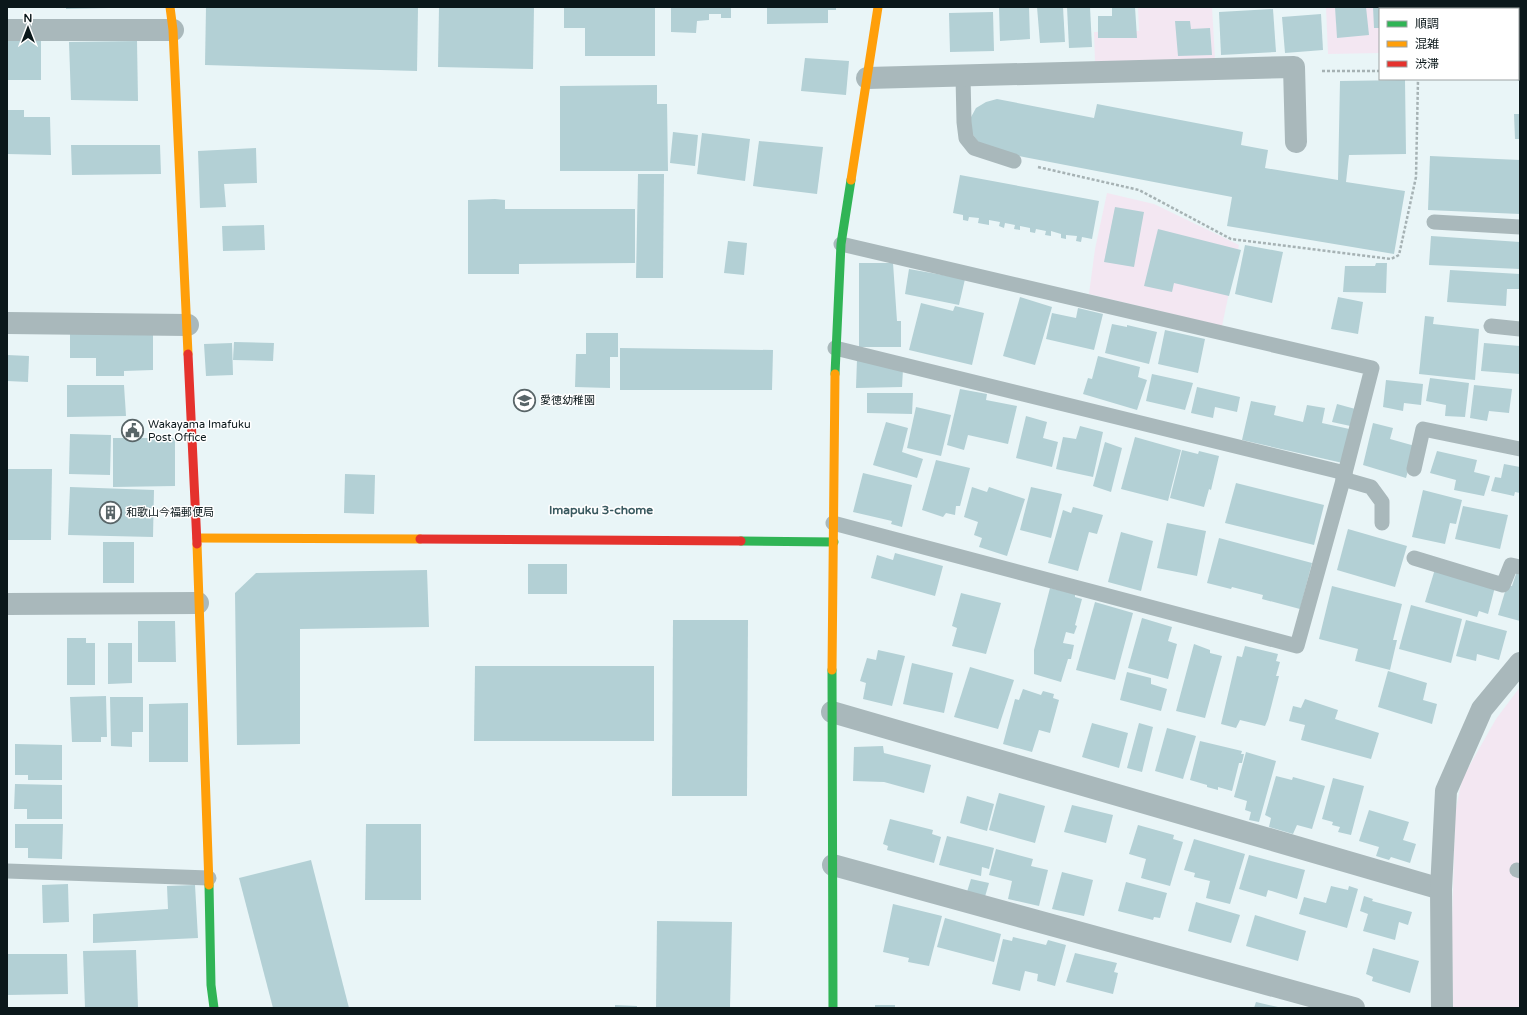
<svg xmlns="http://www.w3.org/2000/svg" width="1527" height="1015" font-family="'Varela Round','Noto Sans JP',sans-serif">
<rect width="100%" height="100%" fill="#e9f5f7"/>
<g fill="#f3e7f2">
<polygon points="1166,7 1212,7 1215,59 1095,63 1094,32 1139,31 1138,8"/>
<polygon points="1326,7 1415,7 1380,9 1380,53 1328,54"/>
<polygon points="1107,193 1154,204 1239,245 1222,326 1089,294 1095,249"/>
<polygon points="1520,687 1520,1008 1453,1008 1452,929 1455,814 1462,779 1496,719"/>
</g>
<g fill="#b3d0d5">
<polygon points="66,7 109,7 109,8 66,9"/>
<polygon points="206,7 418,7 417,71 205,65"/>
<polygon points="439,7 534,7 533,69 438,67"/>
<polygon points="564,7 655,7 655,56 585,56 585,28 564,28"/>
<polygon points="671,7 731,7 731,18 721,18 721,14 709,14 709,20 697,21 696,33 671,32"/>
<polygon points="767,7 836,7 836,10 828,10 828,23 767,24"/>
<polygon points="999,7 1029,7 1030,39 1000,41"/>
<polygon points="1037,7 1063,7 1065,42 1040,43"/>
<polygon points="1067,7 1090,7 1092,47 1069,48"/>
<polygon points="1112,7 1135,7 1137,38 1098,38 1098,16 1112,16"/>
<polygon points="1335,7 1366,7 1369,35 1337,38"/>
<polygon points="1373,7 1419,7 1419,9 1380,9 1380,28 1374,28"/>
<rect x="1421" y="7" width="51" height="2"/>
<polygon points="1497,7 1520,7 1520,12 1518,12 1518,9 1497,9"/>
<polygon points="1273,9 1276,52 1221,55 1219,12"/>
<polygon points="993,12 994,51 950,52 949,13"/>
<polygon points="1321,14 1323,50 1285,53 1282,17"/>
<polygon points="1175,21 1190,21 1191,29 1210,28 1212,55 1178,56"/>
<rect x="1518" y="26" width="2" height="21"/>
<rect x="7" y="40" width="34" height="40"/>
<polygon points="137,41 138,101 71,100 69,42"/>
<rect x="1518" y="55" width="2" height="26"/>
<polygon points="805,58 849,61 846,95 801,91"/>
<polygon points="1405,80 1406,154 1349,155 1346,182 1405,191 1394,254 1227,226 1232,197 987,150 979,143 971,132 970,119 976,108 986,102 997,99 1094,118 1097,104 1243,132 1241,145 1268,150 1265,168 1338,180 1340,81"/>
<polygon points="657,85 657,104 667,104 668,171 560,171 560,86"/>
<polygon points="7,110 24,110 24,117 50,117 51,155 7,154"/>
<polygon points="1514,114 1520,114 1520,139 1515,139"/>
<polygon points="673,132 698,135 695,166 670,163"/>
<polygon points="702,133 750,139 745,181 697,174"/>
<polygon points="759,141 823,147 817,194 753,186"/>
<polygon points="71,145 160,145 161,174 72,175"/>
<polygon points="256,148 257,183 224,184 226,207 200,208 198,151"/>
<polygon points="1430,156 1520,160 1520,214 1428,210"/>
<polygon points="638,174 664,174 663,278 636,278"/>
<polygon points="960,175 1099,201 1092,239 1082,237 1081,242 1076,241 1077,236 1066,235 1066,239 1061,238 1061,234 1051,231 1051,236 1045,235 1046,231 1036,229 1035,233 1030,232 1030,228 1020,226 1020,230 1014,229 1015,225 1005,223 1004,228 999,226 1000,222 989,220 989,225 978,223 979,218 969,217 968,221 963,220 963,215 953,213"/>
<polygon points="495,199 505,200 505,209 635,209 635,263 519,264 519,274 468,274 468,200"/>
<polygon points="1115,207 1144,212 1134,267 1104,262"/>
<polygon points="264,225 265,250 223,251 222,226"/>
<polygon points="1158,229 1241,250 1229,296 1174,283 1172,292 1144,286"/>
<polygon points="1431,236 1520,242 1520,269 1429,265"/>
<polygon points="728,241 747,243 744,275 724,273"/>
<polygon points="1245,245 1283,252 1272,303 1235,294"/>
<polygon points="859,263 893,263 897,321 901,321 901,347 859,347"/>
<polygon points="1376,263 1387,263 1386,293 1343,292 1345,266 1375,266"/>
<polygon points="909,269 965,279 959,305 905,294"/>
<polygon points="1450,270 1520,274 1520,289 1507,289 1506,306 1447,302"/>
<polygon points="1020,297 1052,307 1035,365 1003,356"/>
<polygon points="1338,297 1363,302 1358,334 1331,329"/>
<polygon points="921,303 953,311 955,306 984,313 972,365 909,350"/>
<polygon points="1078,308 1103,314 1094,350 1046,339 1052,313 1076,318"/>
<polygon points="1425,316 1434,317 1433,324 1479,329 1475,380 1419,374"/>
<polygon points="1112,324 1127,327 1127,325 1157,332 1149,364 1105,353"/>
<polygon points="70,326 153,330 153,370 124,371 124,376 96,376 96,358 70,358"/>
<polygon points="1165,330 1205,339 1198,373 1158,364"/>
<polygon points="586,333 618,333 618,357 610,357 610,388 575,387 576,354 586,354"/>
<polygon points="234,342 274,343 273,361 233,360"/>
<polygon points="232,343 233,375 206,376 204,344"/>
<polygon points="1484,343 1520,346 1520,374 1481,371"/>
<polygon points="620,348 773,350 772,390 620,390"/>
<polygon points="7,355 29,356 28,382 7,381"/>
<polygon points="1098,356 1140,367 1138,377 1147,380 1137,410 1083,394 1088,378 1092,379"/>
<polygon points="857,359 903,369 902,387 856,388"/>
<polygon points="1152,374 1193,383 1185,410 1146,401"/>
<polygon points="1430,378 1469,383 1465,417 1445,416 1446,405 1426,401"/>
<polygon points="1386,380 1423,384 1421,405 1404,403 1403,411 1383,407"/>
<polygon points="67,385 124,385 126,416 67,417"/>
<polygon points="1474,385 1512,389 1509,413 1489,411 1487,421 1470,418"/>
<polygon points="1197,387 1240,397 1237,412 1215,407 1213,418 1191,413"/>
<polygon points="960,389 987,394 986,400 1017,406 1008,444 968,435 964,450 947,445"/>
<polygon points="867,393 913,393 912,414 867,413"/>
<polygon points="1251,401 1276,406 1274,415 1303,422 1307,405 1325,408 1322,423 1354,430 1347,464 1242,440"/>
<polygon points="1337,404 1359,410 1355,427 1332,422"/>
<polygon points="916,407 951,415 941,456 907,448"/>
<polygon points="1026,416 1047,422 1043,438 1058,442 1052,467 1016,458"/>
<polygon points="886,422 908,428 902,452 923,459 917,478 873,465"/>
<polygon points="1373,423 1393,428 1390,439 1415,446 1406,478 1363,465"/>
<polygon points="1080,426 1103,432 1093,477 1056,469 1063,437 1076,439"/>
<polygon points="70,434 111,435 110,475 69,474"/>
<polygon points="1135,437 1181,450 1168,501 1121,489"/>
<polygon points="113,438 175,438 175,486 113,487"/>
<polygon points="1105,442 1122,448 1111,492 1093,486"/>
<polygon points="1182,450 1198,454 1199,451 1219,456 1211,490 1209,489 1204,507 1170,498"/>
<polygon points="1437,451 1477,460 1474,472 1490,476 1484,496 1454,490 1456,480 1430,473"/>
<polygon points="936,460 970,468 960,506 956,506 955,515 946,513 943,517 922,510"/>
<polygon points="1504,464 1520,467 1520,493 1515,492 1514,496 1491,491 1495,477 1501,478"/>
<polygon points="7,469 52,469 51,540 7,540"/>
<polygon points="863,473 912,485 902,527 891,524 892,521 853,512"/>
<polygon points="345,474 375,475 374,514 344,513"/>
<polygon points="1236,483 1324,505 1314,545 1225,523"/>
<polygon points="70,487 154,490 153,537 68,535"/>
<polygon points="972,487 987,492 989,487 1025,499 1007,556 979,547 982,538 974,535 978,522 964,517"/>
<polygon points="1031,487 1062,494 1051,538 1020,530"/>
<polygon points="1423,490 1462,500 1456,524 1450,523 1445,544 1412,537"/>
<polygon points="1463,506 1508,515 1500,549 1455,539"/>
<polygon points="1073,507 1103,515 1097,534 1089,532 1078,571 1048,563 1063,510 1071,513"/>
<polygon points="1167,523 1206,531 1197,576 1157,568"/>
<polygon points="1348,529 1407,546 1395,587 1337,570"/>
<polygon points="1121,532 1153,541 1141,591 1108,582"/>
<polygon points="1219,538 1312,563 1300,609 1262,599 1263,595 1232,587 1231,589 1207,583"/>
<rect x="103" y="542" width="31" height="41"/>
<polygon points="895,553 943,566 935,596 871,578 877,555 893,560"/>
<rect x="528" y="564" width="39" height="30"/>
<polygon points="1518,568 1520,568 1520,621 1498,615 1507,585 1512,586"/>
<polygon points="1435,569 1495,587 1488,614 1479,611 1477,617 1425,602"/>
<polygon points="427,570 429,627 300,629 300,744 237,745 235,593 256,573"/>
<polygon points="1332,586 1402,604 1393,640 1397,640 1390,670 1355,661 1358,649 1319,639"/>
<polygon points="1050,588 1075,594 1075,597 1082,599 1075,625 1077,626 1074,634 1066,632 1063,643 1074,645 1071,659 1068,659 1061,682 1034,674 1034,650"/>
<polygon points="961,593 1001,603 986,654 952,646 957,628 952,626"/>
<polygon points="1095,602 1133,613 1115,680 1076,670"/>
<polygon points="1411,605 1462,619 1451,663 1399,649"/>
<polygon points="1142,618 1172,627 1168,641 1177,644 1168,679 1128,668"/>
<polygon points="673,620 748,620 747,796 672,796"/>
<polygon points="1466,620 1507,631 1499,660 1477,654 1476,661 1456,656"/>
<polygon points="138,621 175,621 176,662 138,662"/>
<polygon points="67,638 86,638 86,643 95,643 95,685 67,685"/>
<polygon points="108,643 132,643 132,683 108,684"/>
<polygon points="1194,644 1210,650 1210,653 1222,656 1205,718 1176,711"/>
<polygon points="1245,646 1278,654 1276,661 1280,662 1276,676 1279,676 1268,719 1265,726 1240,720 1236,728 1221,724 1237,656 1242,657"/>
<polygon points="878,650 905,656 892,706 863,699 866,683 860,681 867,658 876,660"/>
<polygon points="912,663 953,673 944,713 903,704"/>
<polygon points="475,666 654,666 654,741 474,741"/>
<polygon points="970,667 1014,680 998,729 954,717"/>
<polygon points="1388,671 1427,683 1423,700 1437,704 1432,724 1378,707"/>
<polygon points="1127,672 1151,678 1151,684 1167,689 1161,711 1120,700"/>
<polygon points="1023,689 1041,695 1043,691 1054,694 1053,698 1059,700 1050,733 1039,730 1032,752 1003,744 1015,699 1019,700"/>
<polygon points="106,696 107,737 101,737 101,742 72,742 70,697"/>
<polygon points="110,697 143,697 143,732 132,732 132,747 111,746"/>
<polygon points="1305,699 1338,710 1335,719 1379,733 1371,759 1301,740 1305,725 1289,721 1293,706 1301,708"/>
<polygon points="188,703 188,762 149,762 149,704"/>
<polygon points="1092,723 1128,733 1119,768 1082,757"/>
<polygon points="1139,723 1153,727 1142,772 1127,768"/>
<polygon points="1167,728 1196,736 1183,779 1155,771"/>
<polygon points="1200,741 1242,751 1241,754 1244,754 1242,763 1239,763 1232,791 1218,787 1218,790 1207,787 1207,785 1190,780"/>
<polygon points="15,744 62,745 62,780 28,780 28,775 15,775"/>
<polygon points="883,746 884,753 931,765 924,793 884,782 853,781 854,747"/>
<polygon points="1246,752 1276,761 1259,822 1249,820 1251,812 1245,810 1247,801 1234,797"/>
<polygon points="1276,776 1292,780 1293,777 1325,786 1312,829 1297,825 1293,834 1269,827 1271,818 1265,815"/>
<polygon points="1333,778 1364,786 1351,835 1338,832 1340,827 1332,825 1333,822 1322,819"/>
<polygon points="15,784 62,785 62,819 27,819 27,809 14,809"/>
<polygon points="999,793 1045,806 1035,843 989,830"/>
<polygon points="967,796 994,804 987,831 960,823"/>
<polygon points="1072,805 1113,815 1106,843 1064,832"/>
<polygon points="1369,810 1409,822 1403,840 1416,844 1410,863 1391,857 1389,860 1376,856 1379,847 1359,841"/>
<polygon points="890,819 933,830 932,834 941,837 934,863 887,850 888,846 883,844"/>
<polygon points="15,824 63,824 62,859 28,858 28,848 15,848"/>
<polygon points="366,824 421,824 421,900 365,900"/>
<polygon points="1138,825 1174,835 1173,839 1183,842 1170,886 1141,878 1146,859 1129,854"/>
<polygon points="947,836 994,848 989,869 982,867 981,876 939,865"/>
<polygon points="1194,839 1245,854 1230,904 1206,898 1210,881 1194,877 1195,873 1184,870"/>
<polygon points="996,849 1033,859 1031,866 1048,870 1039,906 1008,899 1012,881 989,875"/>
<polygon points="1249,855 1305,870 1297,899 1268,890 1266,897 1239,889"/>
<polygon points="311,860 349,1008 273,1008 239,878"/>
<polygon points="1062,872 1093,880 1084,916 1052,909"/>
<polygon points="971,879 989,883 984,900 966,895"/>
<polygon points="1126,882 1167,893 1160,918 1154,917 1153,920 1118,911"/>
<polygon points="68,884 69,922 43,923 42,885"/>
<polygon points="195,885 198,938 93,943 93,914 168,909 167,886"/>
<polygon points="1331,886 1348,890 1349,886 1358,889 1347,928 1299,914 1304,897 1326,903"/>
<polygon points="1364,896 1373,899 1372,901 1412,912 1408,925 1399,922 1395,940 1363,931 1368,914 1360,911"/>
<polygon points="1196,902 1240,915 1231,943 1188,931"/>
<polygon points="893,904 942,916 929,966 908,962 909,958 883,952"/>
<polygon points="1255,915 1306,931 1298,961 1246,946"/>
<polygon points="945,918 1001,934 994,962 937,947"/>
<polygon points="657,921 732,922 730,1008 656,1008"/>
<polygon points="1013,937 1046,945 1048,940 1066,945 1055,986 1037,981 1038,974 1025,971 1020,991 992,984 1003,939 1012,941"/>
<polygon points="1373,948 1419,961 1410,993 1372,981 1373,977 1366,974"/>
<polygon points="136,950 138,1008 85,1008 83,951"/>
<polygon points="1075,953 1117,963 1114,972 1118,973 1113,994 1066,982"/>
<polygon points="7,954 67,954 68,994 7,995"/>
<polygon points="1256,1002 1278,1007 1278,1008 1254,1008"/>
<polygon points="615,1005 637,1006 637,1008 615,1008"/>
<rect x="875" y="1005" width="20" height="3"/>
</g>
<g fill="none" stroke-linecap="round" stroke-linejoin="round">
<g stroke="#a6b2b4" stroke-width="2.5" stroke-dasharray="3 2" stroke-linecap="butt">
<polyline points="1322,71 1380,71"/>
<polyline points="1038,167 1139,190 1231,239 1391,259 1399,255 1416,177 1418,79"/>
</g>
<g stroke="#a9b8bb" stroke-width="15">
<polyline points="963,76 964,122 966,138 974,148 1014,161"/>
<polyline points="1434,222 1520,227"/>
<polyline points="1491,326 1520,329"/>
<polyline points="835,348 1345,473"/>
<polyline points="1414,469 1423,429 1520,449"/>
<polyline points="1343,479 1371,487 1382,502 1382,523"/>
<polyline points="833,523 1297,646 1345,473 1372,368 841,244"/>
<polyline points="1414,558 1503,585 1511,565 1520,567"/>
<polyline points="1517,870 1520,871"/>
<polyline points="7,871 209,878"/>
</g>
<g stroke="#a9b8bb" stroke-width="22">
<polyline points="7,30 173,30"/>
<polyline points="867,78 1294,67 1296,142"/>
<polyline points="7,323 188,325"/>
<polyline points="7,604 198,603"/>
<polyline points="832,712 1441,889"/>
<polyline points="833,865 1354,1008"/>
<polyline points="1442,1008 1441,889 1446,791 1482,709 1520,663"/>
</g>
<g stroke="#30b455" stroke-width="9">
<polyline points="835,374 841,244 851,180"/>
<polyline points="741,541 834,542"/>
<polyline points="832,670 833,1008"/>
<polyline points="209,885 211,985 214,1008"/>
</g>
<g stroke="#ff9f0a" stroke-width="9">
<polyline points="170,7 173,30 188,354"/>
<polyline points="851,180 878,7"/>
<polyline points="197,538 420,539"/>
<polyline points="197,544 209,885"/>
<polyline points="832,670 835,374"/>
</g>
<g stroke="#e5322d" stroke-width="9">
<polyline points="188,354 197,544"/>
<polyline points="420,539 741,541"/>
</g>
</g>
<defs>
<symbol id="school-ring" viewBox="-11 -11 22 22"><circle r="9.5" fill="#fff" stroke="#596568" stroke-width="1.5"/><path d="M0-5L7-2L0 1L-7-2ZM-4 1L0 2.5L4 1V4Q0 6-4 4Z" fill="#596568"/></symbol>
<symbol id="civic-ring" viewBox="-11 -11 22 22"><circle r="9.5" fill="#fff" stroke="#596568" stroke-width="1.5"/><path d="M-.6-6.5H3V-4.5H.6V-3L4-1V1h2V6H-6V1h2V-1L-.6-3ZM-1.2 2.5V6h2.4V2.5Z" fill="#596568"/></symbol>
<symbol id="building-ring" viewBox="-11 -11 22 22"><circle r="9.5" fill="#fff" stroke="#596568" stroke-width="1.5"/><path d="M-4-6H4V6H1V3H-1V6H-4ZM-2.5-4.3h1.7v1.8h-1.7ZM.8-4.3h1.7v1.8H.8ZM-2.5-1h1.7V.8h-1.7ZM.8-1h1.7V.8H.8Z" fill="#596568"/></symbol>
</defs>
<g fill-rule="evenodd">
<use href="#school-ring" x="512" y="388" width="25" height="25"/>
<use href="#civic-ring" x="120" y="418" width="25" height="25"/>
<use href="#building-ring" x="98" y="500" width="25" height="25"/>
</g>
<g text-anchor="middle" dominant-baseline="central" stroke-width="3" stroke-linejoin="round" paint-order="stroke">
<g font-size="11" fill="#0b181b" stroke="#fff" text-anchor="start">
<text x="540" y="400">愛徳幼稚園</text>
<text x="148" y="424">Wakayama Imafuku<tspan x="148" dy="13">Post Office</tspan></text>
<text x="126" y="512">和歌山今福郵便局</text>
</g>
<g font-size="12" font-weight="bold" fill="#39595f" stroke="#fff">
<text x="601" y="510">Imapuku 3-chome</text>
</g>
</g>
<rect width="1527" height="1015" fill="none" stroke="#0b181b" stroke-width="16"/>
<rect x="1379" y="8" width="140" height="72" fill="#ffffff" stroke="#9da3a4"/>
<rect x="1387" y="21" width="20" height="6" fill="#30b455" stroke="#9da3a4"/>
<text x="1415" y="28" font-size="12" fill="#0b181b">順調</text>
<rect x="1387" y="41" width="20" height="6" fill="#ff9f0a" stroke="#9da3a4"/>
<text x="1415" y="48" font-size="12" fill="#0b181b">混雑</text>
<rect x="1387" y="61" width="20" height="6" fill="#e5322d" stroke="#9da3a4"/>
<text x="1415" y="68" font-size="12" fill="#0b181b">渋滞</text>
<g transform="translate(28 28)" stroke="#ffffff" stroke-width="3" paint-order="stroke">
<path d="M0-3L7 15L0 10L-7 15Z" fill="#0b181b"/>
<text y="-6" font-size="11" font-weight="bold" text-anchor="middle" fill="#0b181b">N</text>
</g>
</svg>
